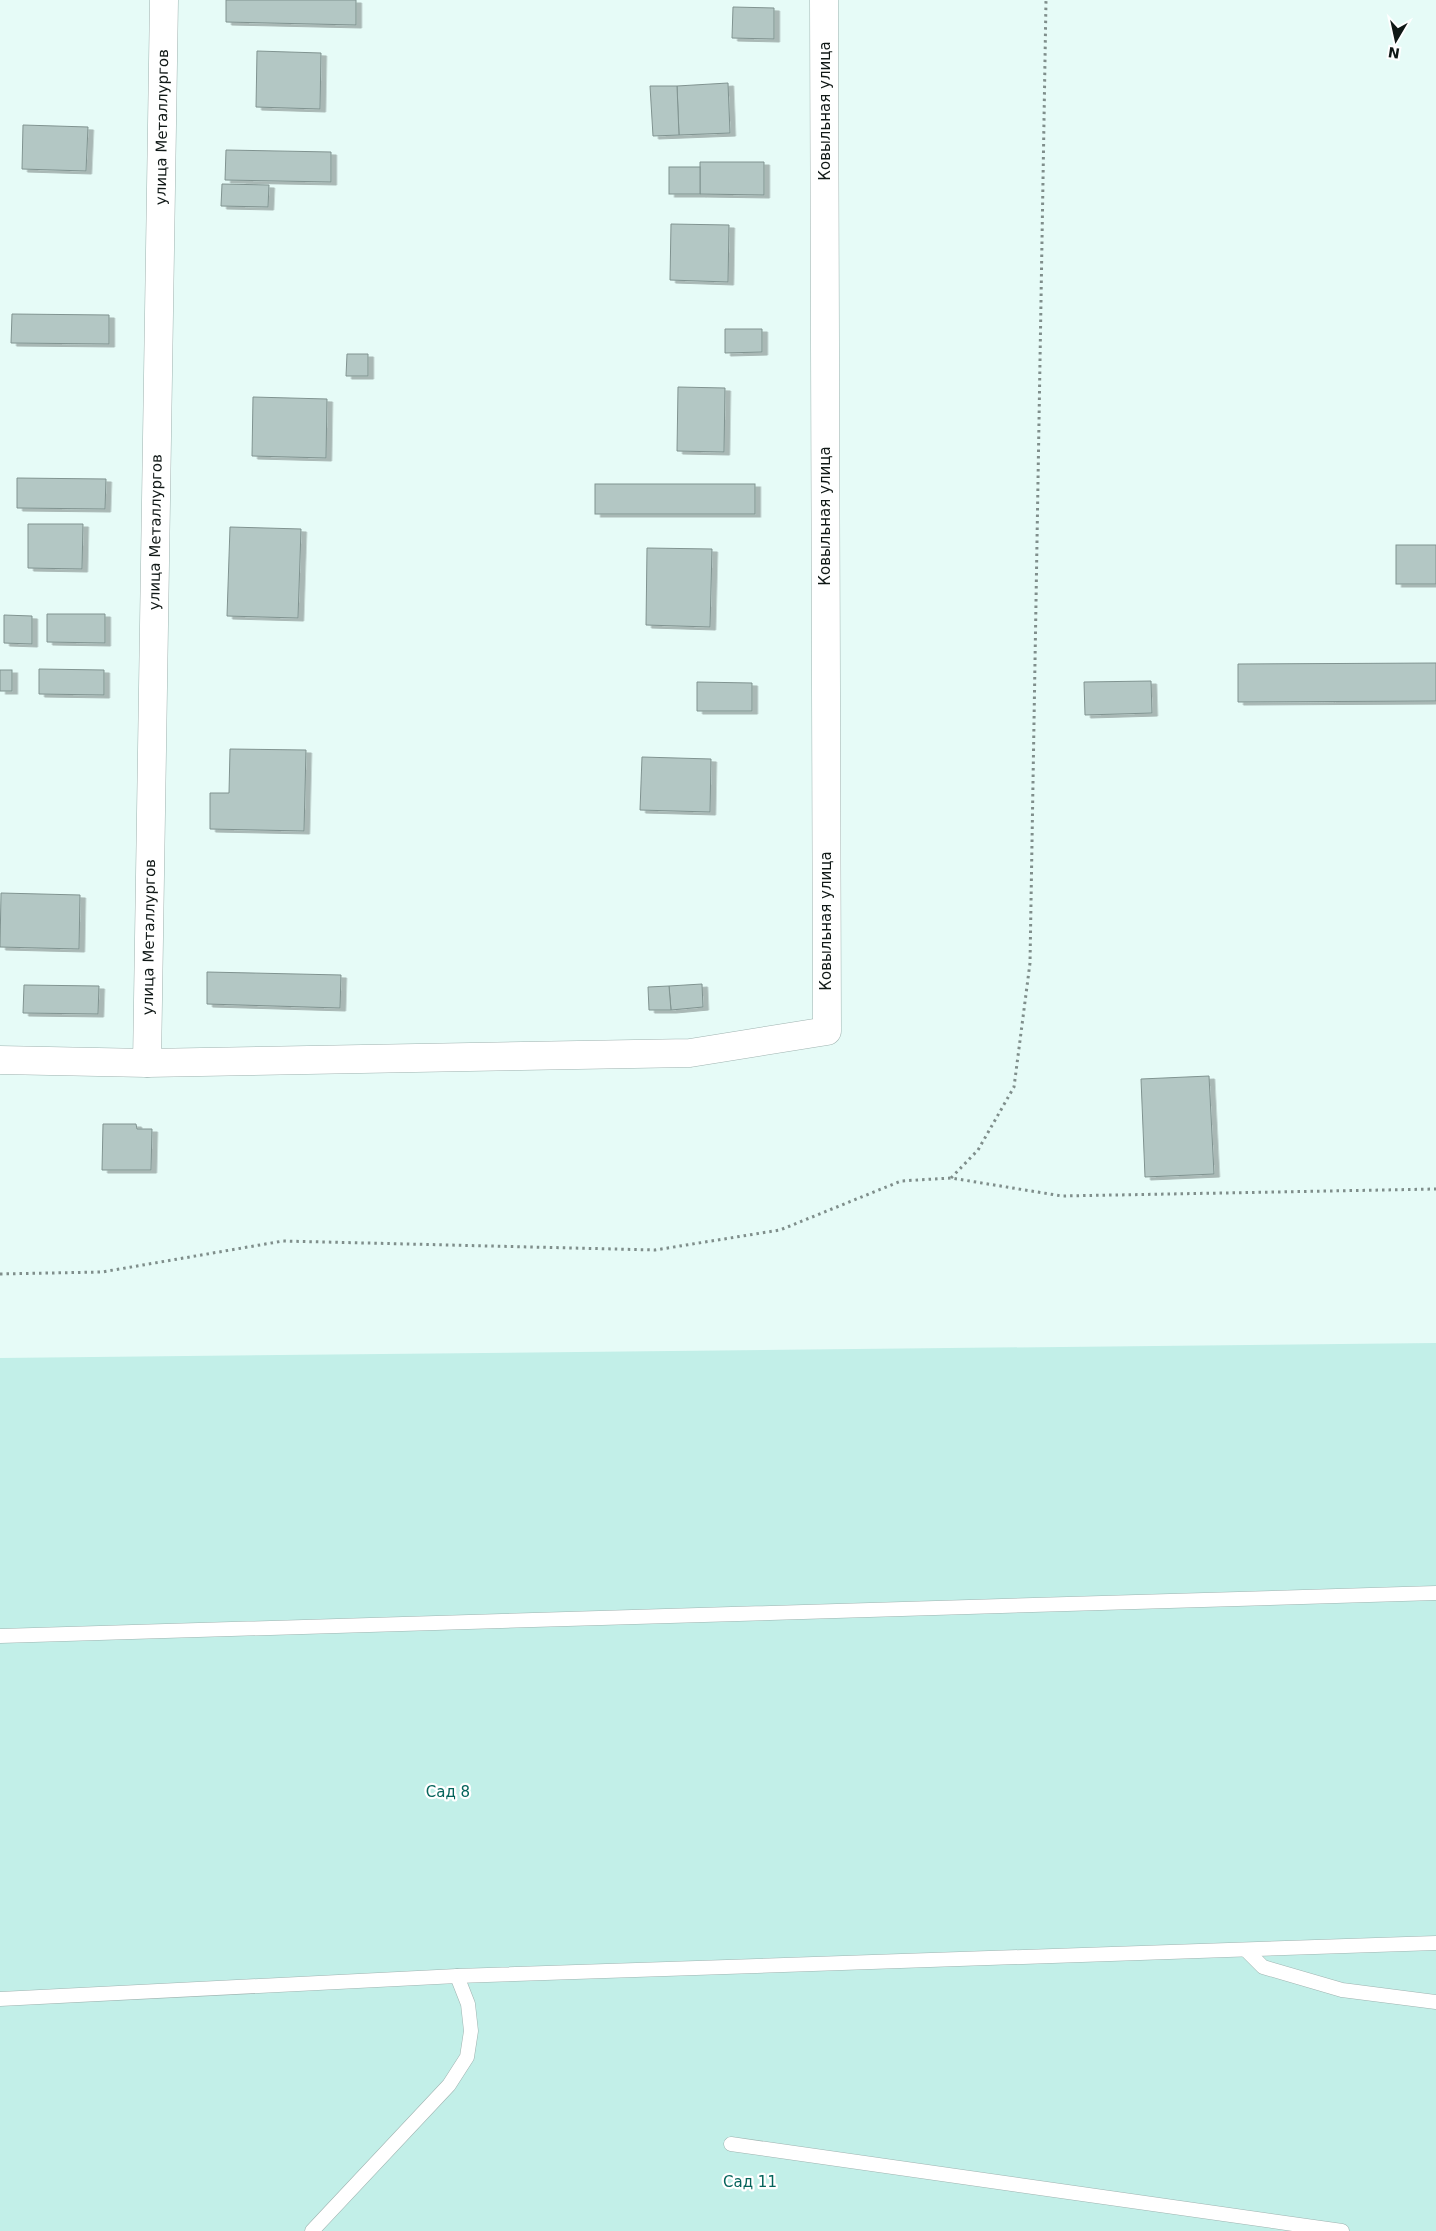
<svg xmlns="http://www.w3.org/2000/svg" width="1436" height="2231" font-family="'DejaVu Sans',sans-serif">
<defs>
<filter id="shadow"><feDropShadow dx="5.5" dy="3" stdDeviation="0" flood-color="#0004"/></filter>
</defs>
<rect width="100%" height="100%" fill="#e6fbf7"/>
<polygon fill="#c2efe8" points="1436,1343 1436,2231 0,2231 0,1358"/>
<g fill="#b3c7c4" stroke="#809390" filter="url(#shadow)">
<polygon points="226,0 356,0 356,25 226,22"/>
<polygon points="733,7 774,8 774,39 732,38"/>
<polygon points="257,51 321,53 320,109 256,107"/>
<polygon points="728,83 730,133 679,135 677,86"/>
<polygon points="650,86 677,86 679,135 653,136"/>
<polygon points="23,125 88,127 86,171 22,169"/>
<polygon points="226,150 331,152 331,182 225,180"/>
<polygon points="700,162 764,162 764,195 700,194"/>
<rect x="669" y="167" width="31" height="27"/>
<polygon points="222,184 269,185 268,207 221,206"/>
<polygon points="671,224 729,225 728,282 670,280"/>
<polygon points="12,314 109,315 109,344 11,343"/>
<polygon points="725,329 762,329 762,352 725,353"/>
<polygon points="347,354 368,354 368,376 346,376"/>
<polygon points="678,387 725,388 724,452 677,451"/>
<polygon points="253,397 327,399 326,458 252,456"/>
<polygon points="17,478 106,479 105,509 17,508"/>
<rect x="595" y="484" width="160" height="30"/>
<polygon points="28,524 83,524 82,569 28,568"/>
<polygon points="230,527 301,529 298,618 227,616"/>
<rect x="1396" y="545" width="40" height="39"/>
<polygon points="647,548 712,549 710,627 646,625"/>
<polygon points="47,614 105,614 105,643 47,642"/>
<polygon points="4,615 32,616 32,644 4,643"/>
<polygon points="1436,663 1436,701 1238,702 1238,664"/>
<polygon points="39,669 104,670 104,695 39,694"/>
<rect x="0" y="670" width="12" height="21"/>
<polygon points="1151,681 1152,713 1085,715 1084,682"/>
<polygon points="697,682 752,683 752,711 697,711"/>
<polygon points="230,749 306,750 304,831 210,829 210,793 229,793"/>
<polygon points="642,757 711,759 710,812 640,810"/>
<polygon points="1,893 80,895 79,949 0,947"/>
<polygon points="207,972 341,975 340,1008 207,1004"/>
<polygon points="702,984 703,1007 671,1010 669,986"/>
<polygon points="24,985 99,986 98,1014 23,1013"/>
<polygon points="669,986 671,1010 649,1010 648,987"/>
<polygon points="1209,1076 1214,1174 1145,1177 1141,1079"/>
<polygon points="103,1124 136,1124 137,1129 152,1129 151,1170 102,1170"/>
</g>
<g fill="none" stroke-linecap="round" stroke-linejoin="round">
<defs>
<g id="service">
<polyline points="0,1636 1436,1593"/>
<polyline points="1247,1951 1263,1967 1342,1990 1436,2002"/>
<polyline points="0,1999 457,1976 1436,1943"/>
<polyline points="731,2144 1342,2231"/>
<polyline points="312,2231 449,2085 467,2057 471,2031 468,2004 457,1976"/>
</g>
<g id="minor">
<polyline points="0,1060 147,1063 690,1053 827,1031 824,0"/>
<path id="s1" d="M147,1063L164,0"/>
</g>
</defs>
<use href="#service" stroke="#9fb3b0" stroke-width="15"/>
<use href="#minor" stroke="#9fb3b0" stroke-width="29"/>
<g stroke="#7f8e8b" stroke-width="3" stroke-dasharray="2.5 4" stroke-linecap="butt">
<polyline points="951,1178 978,1150 1014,1087 1030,963 1046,0"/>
<polyline points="0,1274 102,1272 283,1241 655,1250 780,1230 901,1181 951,1178 1062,1196 1436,1189"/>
</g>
<use href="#service" stroke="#fff" stroke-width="14"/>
<use href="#minor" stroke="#fff" stroke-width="28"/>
</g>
<g text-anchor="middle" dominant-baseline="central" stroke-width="4.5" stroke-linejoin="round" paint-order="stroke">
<g font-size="15" fill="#101816" stroke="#fff">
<text transform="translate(825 111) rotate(-90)">Ковыльная улица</text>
<text stroke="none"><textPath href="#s1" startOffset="936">улица Металлургов</textPath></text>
<text transform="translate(825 516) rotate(-90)">Ковыльная улица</text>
<text stroke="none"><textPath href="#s1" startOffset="531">улица Металлургов</textPath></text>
<text transform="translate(826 921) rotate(-90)">Ковыльная улица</text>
<text stroke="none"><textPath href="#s1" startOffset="126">улица Металлургов</textPath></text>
</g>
<g font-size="15" fill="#05645b" stroke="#fff">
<text x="448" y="1792">Сад 8</text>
<text x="750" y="2182">Сад 11</text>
</g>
</g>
<g transform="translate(1396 40) rotate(189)" stroke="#ffffff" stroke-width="4" paint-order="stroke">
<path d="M0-4L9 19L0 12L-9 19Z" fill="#101816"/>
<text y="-8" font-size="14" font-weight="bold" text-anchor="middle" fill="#101816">N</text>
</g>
</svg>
